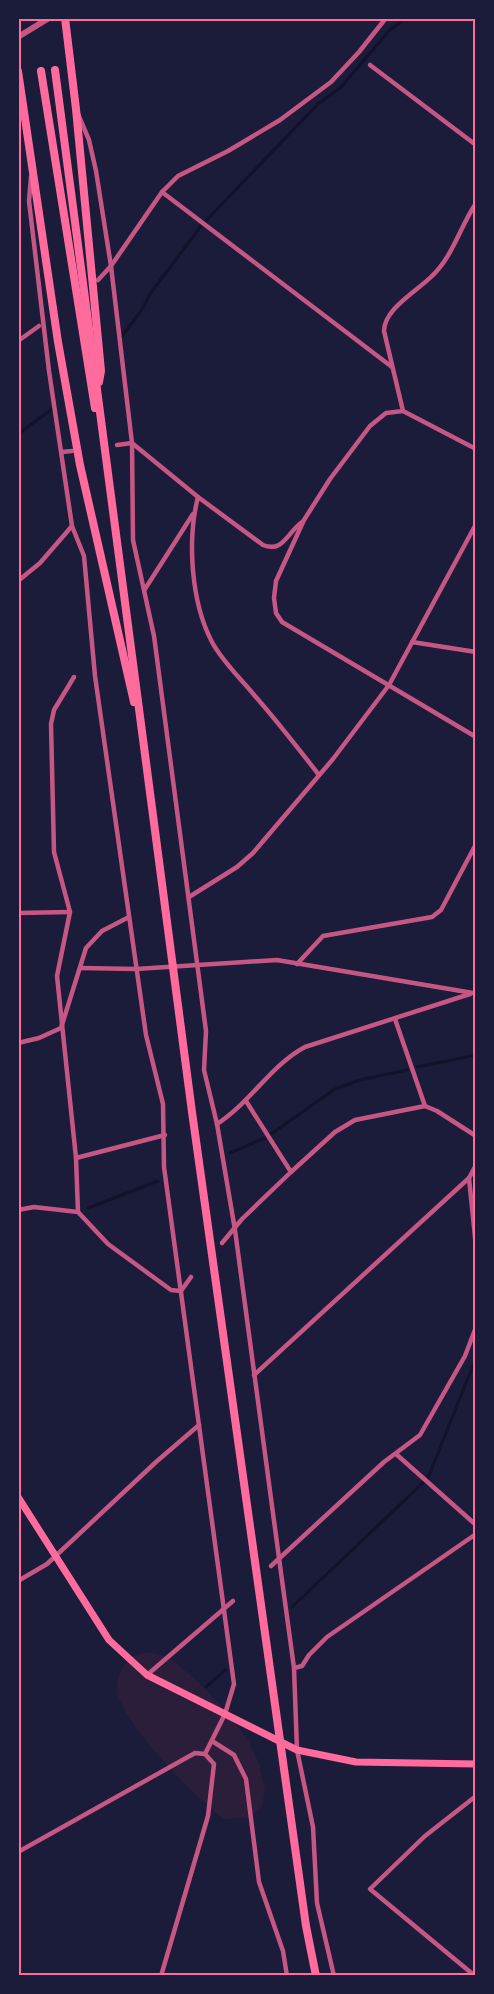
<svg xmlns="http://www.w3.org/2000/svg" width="494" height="1994" font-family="'Titillium Web',sans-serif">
<rect width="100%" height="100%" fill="#1b1b3a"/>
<path fill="#2a1e3b" d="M149,1652L169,1657L195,1679L227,1712L249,1742L259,1763L265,1789L262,1807L248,1818L223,1819C193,1794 129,1731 118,1695C114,1681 122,1663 136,1655C139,1654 145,1653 149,1652Z"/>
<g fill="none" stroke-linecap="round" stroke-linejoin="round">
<g stroke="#12122b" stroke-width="3">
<polyline points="122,336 141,311 150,294 201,226 317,105 341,87 389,31 405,18"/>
<polyline points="18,434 52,409"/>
<polyline points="417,1067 476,1055"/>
<polyline points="271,1134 335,1089 360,1080 407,1070"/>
<polyline points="230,1153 265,1138"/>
<polyline points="88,1208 158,1181"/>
<polyline points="292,1607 428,1478 476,1358"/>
<polyline points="206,1687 225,1670"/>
</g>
<g stroke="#c65784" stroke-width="4.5">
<polyline points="370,65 476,145"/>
<polyline points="78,114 89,140 96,171 111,266 132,443 133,540 154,636 206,1031 204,1070 217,1124 235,1230 279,1558 294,1668 297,1750 313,1827 317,1903 334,1976"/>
<polyline points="31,177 29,201 49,371 72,526 84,556 95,676 146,1035 163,1104 164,1167 234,1684 225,1714 205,1754"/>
<polyline points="162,192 392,367"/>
<path d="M476,203C460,227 453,256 432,276C417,291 384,309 384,331L403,411L386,413L370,426L330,479L304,520L276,581L274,598L276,613L282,622L476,737"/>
<polyline points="98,280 111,266 162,192 178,176 228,151 280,120 331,82 359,52 386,18"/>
<polyline points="18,341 39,326"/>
<polyline points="403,411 476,449"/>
<path d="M117,445L132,443L198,497L263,545C283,553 287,533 302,522"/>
<polyline points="62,452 72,451"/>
<path d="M198,497C187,540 191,602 212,642C222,661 241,679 255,696C277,721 298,748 319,775"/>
<polyline points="18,581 40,563 72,526"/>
<polyline points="145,589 193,514"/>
<polyline points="412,642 476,652"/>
<polyline points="74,677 54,710 51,724 54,852 70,912 57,976 76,1158 78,1212 108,1244 171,1290 181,1291 191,1277"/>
<polyline points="189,897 237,867 253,853 333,759 389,685 476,524"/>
<polyline points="18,913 70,912"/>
<polyline points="297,964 323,936 432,917 441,910 476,844"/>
<polyline points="80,968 136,969 277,960 473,993"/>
<polyline points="395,1019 425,1106"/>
<polyline points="18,1043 39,1038 61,1028 86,948 102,931 129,917"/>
<polyline points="246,1101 291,1172"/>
<path d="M217,1124C250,1103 271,1065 305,1047L470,994"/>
<polyline points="76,1158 165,1135"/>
<polyline points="469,1178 476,1247"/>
<polyline points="18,1210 34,1207 78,1212"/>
<polyline points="222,1243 242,1219 291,1172 335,1132 355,1120 425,1106 437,1111 476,1136"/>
<polyline points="254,1375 469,1178 476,1165"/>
<polyline points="396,1454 476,1525"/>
<polyline points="271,1566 384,1462 420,1435 465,1356 476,1327"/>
<polyline points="18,1581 47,1564 156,1462 199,1425"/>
<polyline points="294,1668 302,1666 309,1655 327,1637 476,1534"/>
<polyline points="147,1675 233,1601"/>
<polyline points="212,1741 234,1755 246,1779 259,1882 283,1951 287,1976"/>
<polyline points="18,1852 195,1753 205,1754 214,1764 208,1816 161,1976"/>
<polyline points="475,1976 370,1889 425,1836 476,1796"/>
</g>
<polyline stroke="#c65784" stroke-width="6" points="18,37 49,18"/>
<polyline stroke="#ff6b9d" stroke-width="7" points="18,1497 109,1640 147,1675 297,1750 356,1762 476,1764"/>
<g stroke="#ff6b9d" stroke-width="8">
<polyline points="65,18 76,109 101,371 99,382"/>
<polyline points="55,70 192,1112 306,1926 316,1976"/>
<polyline points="18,71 58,342 80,465 134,702"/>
<polyline points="41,71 95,408"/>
</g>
</g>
<rect width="494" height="1994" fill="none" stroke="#1b1b3a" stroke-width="39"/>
<rect x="20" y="20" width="454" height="1954" fill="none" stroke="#ff6b9d" stroke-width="2"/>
</svg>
